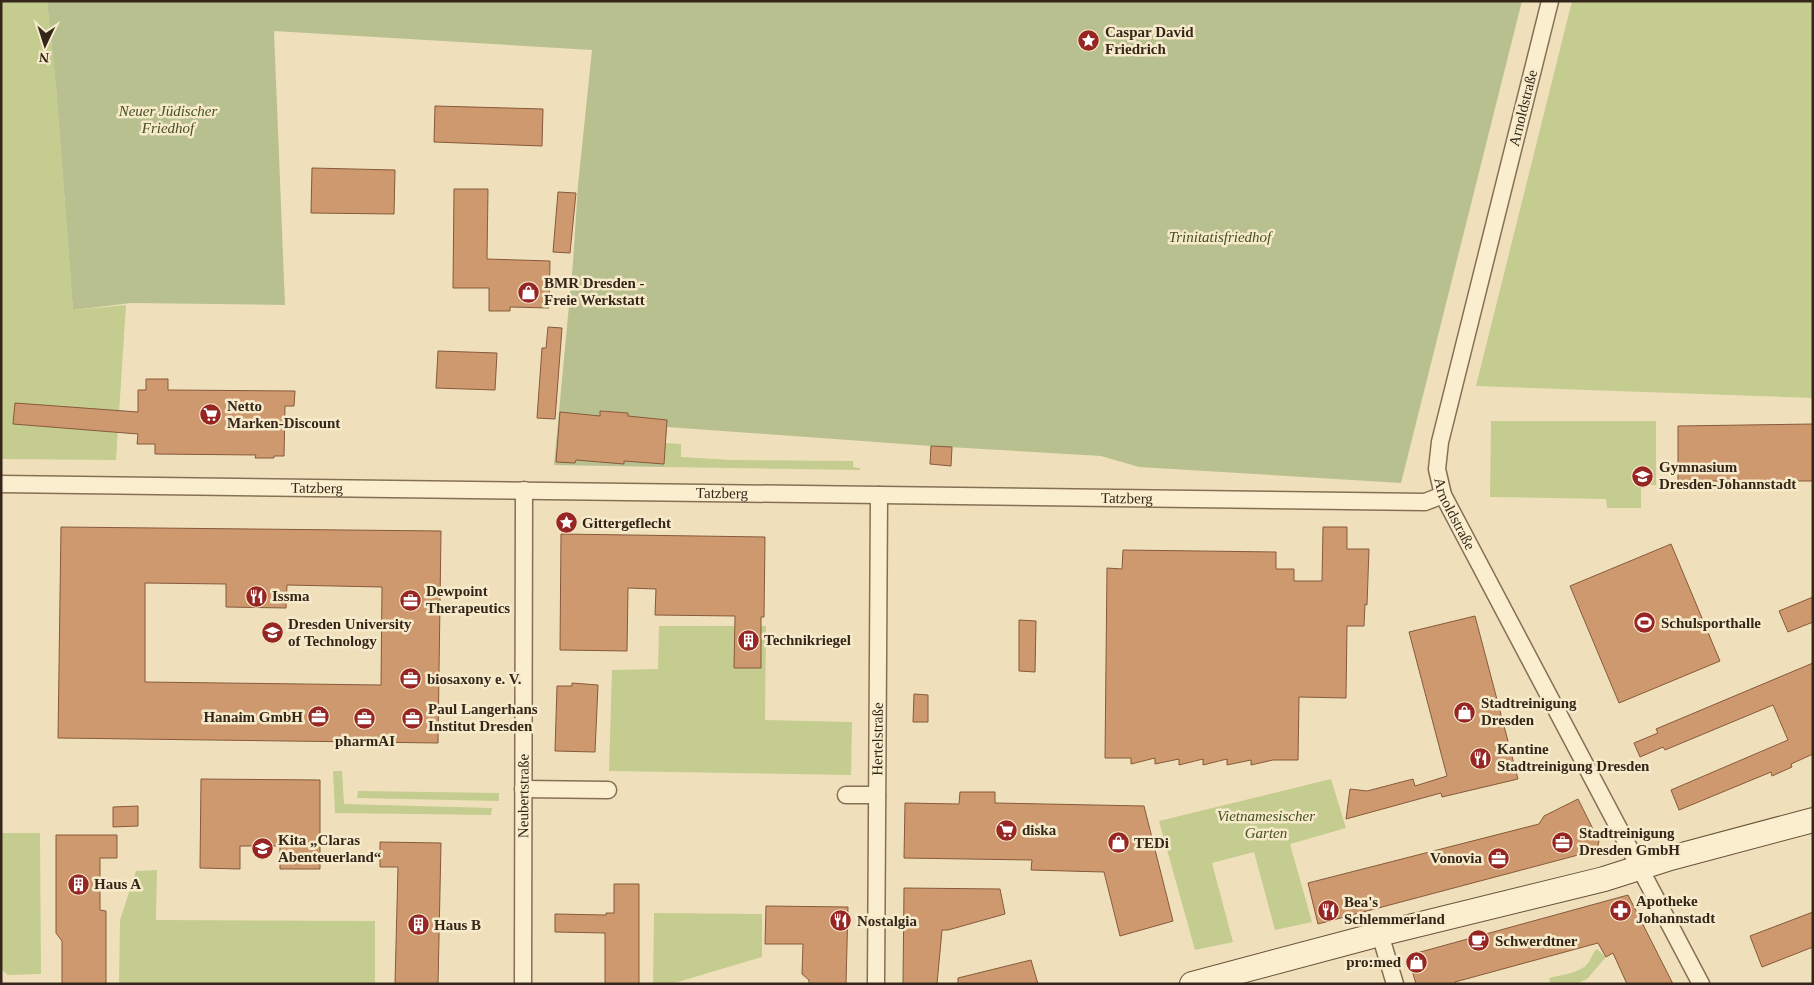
<svg xmlns="http://www.w3.org/2000/svg" width="1814" height="985" font-family="'Times New Roman',serif">
<rect width="100%" height="100%" fill="#efe0bb"/>
<g fill="#c4cc8f">
<polygon points="1,1 47,1 56,87 73,310 126,305 116,460 1,459"/>
<polygon points="1572,1 1813,1 1813,398 1476,386"/>
<polygon points="1491,421 1656,421 1656,485 1641,485 1641,508 1607,508 1606,499 1490,497"/>
<polygon points="666,443 681,444 681,457 732,460 853,461 853,467 860,468 860,470 664,467"/>
<polygon points="659,626 766,626 765,720 852,722 851,775 609,771 612,670 658,669"/>
<polygon points="333,771 342,771 344,804 492,808 491,815 335,813"/>
<polygon points="1331,779 1346,828 1290,844 1312,922 1275,930 1254,852 1212,863 1233,942 1195,950 1159,821"/>
<polygon points="358,791 499,793 499,801 357,798"/>
<polygon points="1,833 40,833 41,974 8,975 1,969"/>
<polygon points="157,870 156,920 375,921 375,984 119,984 120,920 136,871"/>
<polygon points="654,913 762,914 762,957 671,984 653,984"/>
<path d="M1597,949L1606,957L1587,979L1576,984H1551L1549,978C1561,975 1581,973 1588,963C1592,958 1592,953 1597,949Z"/>
</g>
<polygon fill="#b9c08f" points="47,1 1522,1 1401,483 1139,467 1101,456 931,446 667,427 664,467 554,465 573,262 578,185 592,50 274,31 285,305 131,303 73,310 56,87"/>
<g fill="#ce996f" stroke="#865a3a" fill-rule="evenodd">
<polygon points="435,106 543,109 542,146 434,142"/>
<polygon points="312,168 395,170 394,214 311,213"/>
<polygon points="454,189 488,189 487,259 550,261 549,308 510,307 510,311 489,311 489,288 453,288"/>
<polygon points="558,192 576,193 570,253 553,252"/>
<polygon points="548,327 562,328 555,419 537,418 542,348 546,348"/>
<polygon points="438,351 497,353 495,390 436,388"/>
<polygon points="146,379 168,379 168,390 295,391 294,406 285,406 284,456 274,456 274,458 255,458 256,455 155,454 155,444 137,444 138,434 13,424 15,403 138,412 138,390 146,390"/>
<polygon points="600,411 628,413 628,416 667,420 664,464 624,461 624,464 576,460 575,463 556,462 560,412 600,416"/>
<polygon points="1813,424 1813,481 1678,481 1678,426"/>
<polygon points="931,446 952,447 951,466 930,464"/>
<path d="M61,527L441,531L438,743L58,738ZM145,583L226,584V607L286,608L287,585L382,587L381,685L145,682Z"/>
<polygon points="1323,527 1347,527 1347,549 1369,549 1367,605 1365,604 1364,626 1347,626 1346,698 1299,697 1298,760 1273,760 1251,765 1251,760 1227,765 1227,759 1203,765 1203,759 1179,765 1179,759 1155,764 1155,758 1131,764 1131,758 1105,758 1107,568 1122,569 1123,550 1276,552 1276,569 1294,569 1294,581 1322,581"/>
<polygon points="561,534 765,537 764,617 761,617 761,668 734,668 735,616 655,615 656,589 628,588 627,651 560,650"/>
<polygon points="1671,544 1720,661 1619,703 1570,586"/>
<polygon points="1813,597 1813,622 1788,632 1779,611"/>
<polygon points="1475,616 1518,779 1442,797 1441,793 1346,819 1350,789 1367,791 1413,779 1415,786 1447,776 1409,632"/>
<polygon points="1019,620 1036,621 1035,672 1019,671"/>
<polygon points="1813,663 1813,754 1791,764 1792,767 1772,776 1771,772 1679,810 1671,790 1788,740 1773,705 1665,750 1663,747 1640,757 1634,743 1658,733 1656,729"/>
<polygon points="572,683 598,685 595,752 555,751 557,686 572,686"/>
<polygon points="914,694 928,695 928,722 913,722"/>
<polygon points="201,779 320,780 320,869 280,869 280,846 240,846 240,869 200,868"/>
<polygon points="960,792 995,792 995,803 1144,806 1173,921 1120,936 1104,872 1031,870 1032,860 904,858 905,803 959,804"/>
<polygon points="1578,799 1599,841 1597,850 1318,924 1308,883 1539,824 1544,816"/>
<polygon points="138,806 138,826 113,827 113,807"/>
<polygon points="56,835 117,835 117,858 100,858 100,910 106,911 106,984 62,984 62,941 56,933"/>
<polygon points="380,842 441,843 438,984 395,984 398,867 380,867"/>
<polygon points="614,884 639,884 639,984 605,984 605,933 555,932 555,914 606,915 606,913 614,913"/>
<polygon points="904,888 1000,889 1005,914 948,930 942,930 937,984 903,984"/>
<polygon points="1628,895 1673,984 1627,984 1613,953 1606,957 1598,943 1455,982 1456,984 1416,984 1409,960 1413,954"/>
<polygon points="766,906 848,907 846,984 809,984 809,980 802,974 803,944 765,944"/>
<polygon points="1813,912 1813,947 1762,967 1750,936"/>
<polygon points="1031,960 1038,984 958,984 958,978"/>
</g>
<g fill="none" stroke-linecap="round" stroke-linejoin="round">
<defs>
<g id="street">
<path id="s1" d="M1550,1L1440,442L1437,469L1443,495L1701,984"/>
<path id="s2" d="M1,484L1425,502L1443,495"/>
<polyline points="523,789 608,790"/>
<polyline points="846,795 877,795"/>
<polyline points="1380,934 1395,984"/>
<path id="s3" d="M523,984L524,490"/>
<path id="s4" d="M876,984L879,495"/>
</g>
<polyline id="secondary" points="1192,984 1380,934 1604,879 1667,859 1813,820"/>
</defs>
<use href="#street" stroke="#867055" stroke-width="19"/>
<use href="#secondary" stroke="#675138" stroke-width="26"/>
<use href="#street" stroke="#faeece" stroke-width="16"/>
<use href="#secondary" stroke="#faeece" stroke-width="24"/>
</g>
<defs>
<symbol id="sight-disc" viewBox="-11 -11 22 22"><circle r="9.5" fill="#962523" stroke="#f6eaca"/><path d="M0-6L1.8-2.2L6-1.7L2.9 1.2L3.7 5.4L0 3.3L-3.7 5.4L-2.9 1.2L-6-1.7L-1.8-2.2Z" fill="#fff"/></symbol>
<symbol id="shop-disc" viewBox="-11 -11 22 22"><circle r="9.5" fill="#962523" stroke="#f6eaca"/><path d="M-5-2.5h2.3a2.7 3.5 0 0 1 5.4 0H5L5.5 6h-11ZM-1.5-2.5h3a1.5 2.3 0 0 0-3 0Z" fill="#fff"/></symbol>
<symbol id="supermarket-disc" viewBox="-11 -11 22 22"><circle r="9.5" fill="#962523" stroke="#f6eaca"/><path d="M-6-5.5h2.5l.6 2H6L4.5 2H-2.5L-4.4-4H-6ZM-1.5 3.2a1.3 1.3 0 1 0 .1 0ZM3 3.2a1.3 1.3 0 1 0 .1 0Z" fill="#fff"/></symbol>
<symbol id="school-disc" viewBox="-11 -11 22 22"><circle r="9.5" fill="#962523" stroke="#f6eaca"/><path d="M0-5L7-2L0 1L-7-2ZM-4 1L0 2.5L4 1V4Q0 6-4 4Z" fill="#fff"/></symbol>
<symbol id="restaurant-disc" viewBox="-11 -11 22 22"><circle r="9.5" fill="#962523" stroke="#f6eaca"/><path d="M-5-6h1v4h1v-4h1v4h1v-4h1v5L-1.5 .5V6h-2V.5L-5-1ZM5-6V6H3V1.5H1.5Q1.5-4 5-6Z" fill="#fff"/></symbol>
<symbol id="office-disc" viewBox="-11 -11 22 22"><circle r="9.5" fill="#962523" stroke="#f6eaca"/><path d="M-6-3h4V-5.5h4V-3h4V5H-6ZM-1-4.5V-3h2v-1.5ZM-6 0V1H6V0Z" fill="#fff"/></symbol>
<symbol id="stadium-disc" viewBox="-11 -11 22 22"><circle r="9.5" fill="#962523" stroke="#f6eaca"/><path d="M0-5a6.5 5 0 1 0 0 10a6.5 5 0 1 0 0-10ZM-3.5-1.8h7v3.6h-7Z" fill="#fff"/></symbol>
<symbol id="university-disc" viewBox="-11 -11 22 22"><circle r="9.5" fill="#962523" stroke="#f6eaca"/><path d="M0-5L7-2L0 1L-7-2ZM-4 1L0 2.5L4 1V4Q0 6-4 4Z" fill="#fff"/></symbol>
<symbol id="building-disc" viewBox="-11 -11 22 22"><circle r="9.5" fill="#962523" stroke="#f6eaca"/><path d="M-4-6H4V6H1V3H-1V6H-4ZM-2.5-4.3h1.7v1.8h-1.7ZM.8-4.3h1.7v1.8H.8ZM-2.5-1h1.7V.8h-1.7ZM.8-1h1.7V.8H.8Z" fill="#fff"/></symbol>
<symbol id="pharmacy-disc" viewBox="-11 -11 22 22"><circle r="9.5" fill="#962523" stroke="#f6eaca"/><path d="M-2-6h4v4h4v4h-4v4h-4v-4h-4v-4h4Z" fill="#fff"/></symbol>
<symbol id="cafe-disc" viewBox="-11 -11 22 22"><circle r="9.5" fill="#962523" stroke="#f6eaca"/><path d="M-5.5-4.5H6V0H3Q3 3.5 0 3.5H-2.5Q-5.5 3.5-5.5 0ZM3-3.2v2h1.7v-2ZM-6 4.5H4V6H-6Z" fill="#fff"/></symbol>
</defs>
<g fill-rule="evenodd">
<use href="#sight-disc" x="1076" y="28" width="25" height="25"/>
<use href="#shop-disc" x="516" y="280" width="25" height="25"/>
<use href="#supermarket-disc" x="198" y="402" width="25" height="25"/>
<use href="#school-disc" x="1630" y="464" width="25" height="25"/>
<use href="#sight-disc" x="554" y="510" width="25" height="25"/>
<use href="#restaurant-disc" x="244" y="584" width="25" height="25"/>
<use href="#office-disc" x="398" y="588" width="25" height="25"/>
<use href="#stadium-disc" x="1632" y="610" width="25" height="25"/>
<use href="#university-disc" x="260" y="620" width="25" height="25"/>
<use href="#building-disc" x="736" y="628" width="25" height="25"/>
<use href="#office-disc" x="398" y="666" width="25" height="25"/>
<use href="#shop-disc" x="1452" y="700" width="25" height="25"/>
<use href="#office-disc" x="306" y="704" width="25" height="25"/>
<use href="#office-disc" x="352" y="706" width="25" height="25"/>
<use href="#office-disc" x="400" y="706" width="25" height="25"/>
<use href="#restaurant-disc" x="1468" y="746" width="25" height="25"/>
<use href="#supermarket-disc" x="994" y="818" width="25" height="25"/>
<use href="#office-disc" x="1550" y="830" width="25" height="25"/>
<use href="#shop-disc" x="1106" y="830" width="25" height="25"/>
<use href="#school-disc" x="250" y="836" width="25" height="25"/>
<use href="#office-disc" x="1486" y="846" width="25" height="25"/>
<use href="#building-disc" x="66" y="872" width="25" height="25"/>
<use href="#pharmacy-disc" x="1608" y="898" width="25" height="25"/>
<use href="#restaurant-disc" x="1316" y="898" width="25" height="25"/>
<use href="#restaurant-disc" x="828" y="908" width="25" height="25"/>
<use href="#building-disc" x="406" y="912" width="25" height="25"/>
<use href="#cafe-disc" x="1466" y="928" width="25" height="25"/>
<use href="#shop-disc" x="1404" y="950" width="25" height="25"/>
</g>
<g text-anchor="middle" dominant-baseline="central" stroke-width="5" stroke-linejoin="round" paint-order="stroke">
<g font-size="15" font-weight="bold" fill="#34271a" stroke="#f6eaca" text-anchor="start">
<text x="1105" y="32">Caspar David<tspan x="1105" dy="17">Friedrich</tspan></text>
<text x="544" y="283">BMR Dresden -<tspan x="544" dy="17">Freie Werkstatt</tspan></text>
<text x="227" y="406">Netto<tspan x="227" dy="17">Marken-Discount</tspan></text>
<text x="1659" y="467">Gymnasium<tspan x="1659" dy="17">Dresden-Johannstadt</tspan></text>
<text x="582" y="523">Gittergeflecht</text>
<text x="426" y="591">Dewpoint<tspan x="426" dy="17">Therapeutics</tspan></text>
<text x="272" y="596">Issma</text>
<text x="1661" y="623">Schulsporthalle</text>
<text x="288" y="624">Dresden University<tspan x="288" dy="17">of Technology</tspan></text>
<text x="764" y="640">Technikriegel</text>
<text x="427" y="679">biosaxony e. V.</text>
<text x="1481" y="703">Stadtreinigung<tspan x="1481" dy="17">Dresden</tspan></text>
<text x="428" y="709">Paul Langerhans<tspan x="428" dy="17">Institut Dresden</tspan></text>
<text x="303" y="717" text-anchor="end">Hanaim GmbH</text>
<text x="365" y="741" text-anchor="middle">pharmAI</text>
<text x="1497" y="749">Kantine<tspan x="1497" dy="17">Stadtreinigung Dresden</tspan></text>
<text x="1022" y="830">diska</text>
<text x="1579" y="833">Stadtreinigung<tspan x="1579" dy="17">Dresden GmbH</tspan></text>
<text x="278" y="840">Kita „Claras<tspan x="278" dy="17">Abenteuerland“</tspan></text>
<text x="1134" y="843">TEDi</text>
<text x="1482" y="858" text-anchor="end">Vonovia</text>
<text x="94" y="884">Haus A</text>
<text x="1636" y="901">Apotheke<tspan x="1636" dy="17">Johannstadt</tspan></text>
<text x="1344" y="902">Bea's<tspan x="1344" dy="17">Schlemmerland</tspan></text>
<text x="857" y="921">Nostalgia</text>
<text x="434" y="925">Haus B</text>
<text x="1495" y="941">Schwerdtner</text>
<text x="1401" y="962" text-anchor="end">pro:med</text>
</g>
<g font-size="15" fill="#34271a" stroke="#f6eaca">
<text transform="translate(1523 108) rotate(-76)">Arnoldstraße</text>
<text stroke="none"><textPath href="#s2" startOffset="316">Tatzberg</textPath></text>
<text stroke="none"><textPath href="#s2" startOffset="721">Tatzberg</textPath></text>
<text stroke="none"><textPath href="#s2" startOffset="1126">Tatzberg</textPath></text>
<text stroke="none"><textPath href="#s1" startOffset="530">Arnoldstraße</textPath></text>
<text stroke="none"><textPath href="#s4" startOffset="245">Hertelstraße</textPath></text>
<text stroke="none"><textPath href="#s3" startOffset="188">Neubertstraße</textPath></text>
</g>
<g font-size="15" font-style="italic" fill="#445120" stroke="#f6eaca">
<text x="168" y="111">Neuer Jüdischer<tspan x="168" dy="17">Friedhof</tspan></text>
<text x="1220" y="237">Trinitatisfriedhof</text>
<text x="1266" y="816">Vietnamesischer<tspan x="1266" dy="17">Garten</tspan></text>
</g>
</g>
<rect width="1814" height="985" fill="none" stroke="#34271a" stroke-width="5"/>
<g transform="translate(45 45) rotate(184)" stroke="#f6eaca" stroke-width="4" paint-order="stroke">
<path d="M0-4L9 19L0 12L-9 19Z" fill="#34271a"/>
<text y="-8" font-size="14" font-weight="bold" text-anchor="middle" fill="#34271a">N</text>
</g>
</svg>
